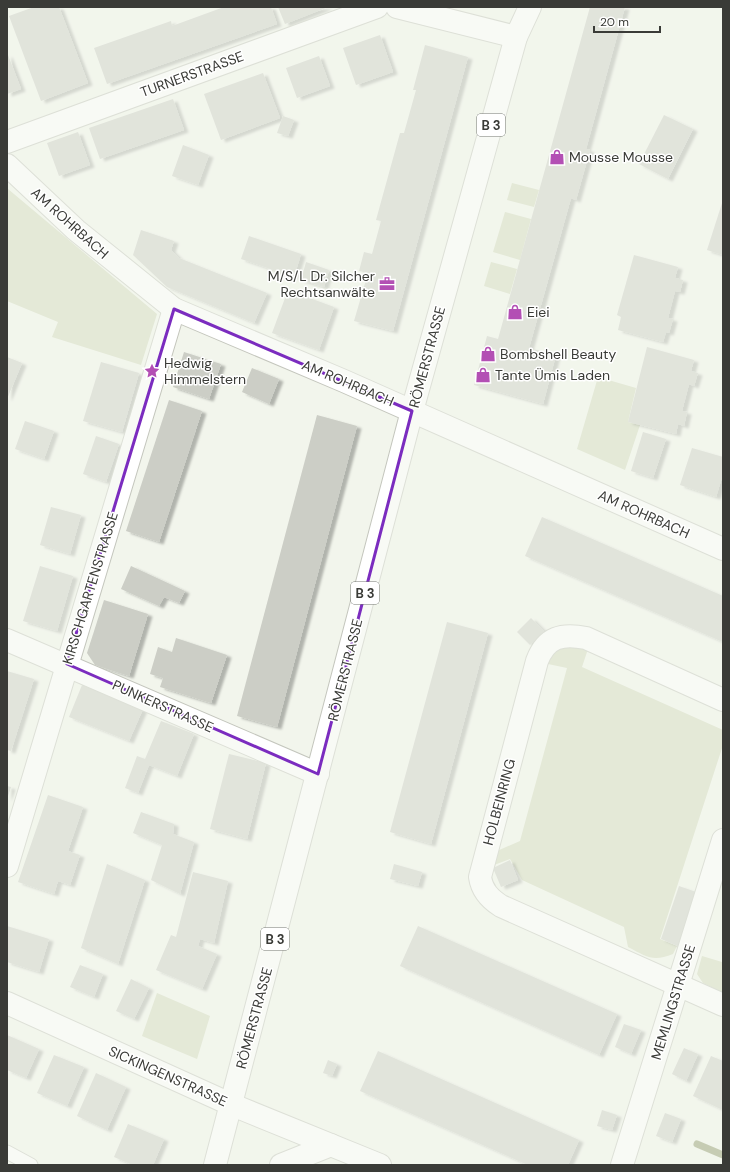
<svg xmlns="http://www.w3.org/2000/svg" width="730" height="1172" font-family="'DM Sans',sans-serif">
<defs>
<filter id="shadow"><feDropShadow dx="4.5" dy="2.5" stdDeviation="1" flood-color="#0004"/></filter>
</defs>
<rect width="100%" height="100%" fill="#f2f5ec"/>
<g fill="#d2d9bc">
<polygon points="512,183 539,190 534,207 507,200"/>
<polygon points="8,189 157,314 141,365 52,337 58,322 7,301"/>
<polygon points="505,212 531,219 520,260 493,252"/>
<polygon points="491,262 517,269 510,294 484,286"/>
<polygon points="598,377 636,388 628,422 640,425 625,470 577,449"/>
<path d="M574,644L588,649L582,667L723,730V745L660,939L677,946L673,954C653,962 647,957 628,947L624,927L522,880L510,859L494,865L497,851L520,841L567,668L548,664C552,648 559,646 574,644Z"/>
<polygon points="702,956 722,962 723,960 723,993 703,983 697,974"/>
<polygon points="157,993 210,1016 197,1059 142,1036"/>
</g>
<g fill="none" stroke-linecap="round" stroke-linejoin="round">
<polyline stroke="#919a6e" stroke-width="7" points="697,1144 723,1155"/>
</g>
<g fill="#cccec6" filter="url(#shadow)">
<polygon points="34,7 59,7 88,83 41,101 9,16"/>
<polygon points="224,7 271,7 277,24 107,84 94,48 171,21 172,26"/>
<polygon points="278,7 328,7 285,24"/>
<polygon points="590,7 625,7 586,149 590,150 576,200 571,198 529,348 556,355 543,404 474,385 487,336 498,339"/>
<polygon points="380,35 393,72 356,85 343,48"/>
<polygon points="425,45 468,57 393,331 354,321 368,273 359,271 364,252 372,254 381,221 376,220 400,133 404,133 416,90 413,90"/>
<polygon points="7,55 8,55 21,89 7,94"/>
<polygon points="319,56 330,86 297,98 286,68"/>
<polygon points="263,73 280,118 221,140 204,94"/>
<polygon points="173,99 184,130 100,159 89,128"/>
<polygon points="664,115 693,129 668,179 639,164"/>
<polygon points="283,116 294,120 288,136 277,133"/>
<polygon points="78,132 90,165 59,176 47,143"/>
<polygon points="183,145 209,155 198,185 172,176"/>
<polygon points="723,200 723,255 707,250"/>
<polygon points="141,230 174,241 171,250 179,258 267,293 254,323 167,287 133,255"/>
<polygon points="249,236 301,254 294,277 241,259"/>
<polygon points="634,255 678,267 675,278 683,280 680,292 675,291 668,318 673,319 669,333 666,332 663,342 618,330 621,317 617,315"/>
<polygon points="306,262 329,270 324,287 301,280"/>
<polygon points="288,290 334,307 319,350 272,333"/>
<polygon points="647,347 694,360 691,371 698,373 694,386 689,384 682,411 687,412 684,426 678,424 676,434 628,422"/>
<polygon points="184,352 221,364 209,399 173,387"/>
<polygon points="7,357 22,363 7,399"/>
<polygon points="101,362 139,373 122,432 83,421"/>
<polygon points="252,368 279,379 269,404 242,392"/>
<polygon points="169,400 202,411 159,542 126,531"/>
<polygon points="317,415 357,426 277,727 237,716"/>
<polygon points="25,421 54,431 44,459 15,449"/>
<polygon points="643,432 666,439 653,478 631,471"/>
<polygon points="96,436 119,444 106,482 83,474"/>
<polygon points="692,448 723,457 723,474 716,497 680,485"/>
<polygon points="51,507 81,515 70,554 40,545"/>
<polygon points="542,517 723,596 723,642 525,556"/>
<polygon points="40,566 73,576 57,631 23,621"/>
<polygon points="131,566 185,591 179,603 164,597 159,606 121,589"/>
<polygon points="104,600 148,614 129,676 95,665 87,653"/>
<polygon points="531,618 544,631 530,645 517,632"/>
<polygon points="447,622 488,633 431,844 390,832"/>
<polygon points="176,638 227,655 211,703 160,687 163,678 150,674 158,647 172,652"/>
<polygon points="7,671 34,679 11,751 7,750"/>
<polygon points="82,685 143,709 129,741 69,717"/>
<polygon points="161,721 194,734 177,776 149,765 138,793 125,788 137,756 145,759"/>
<polygon points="229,754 266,763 247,839 210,829"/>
<polygon points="7,786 11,787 7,799"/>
<polygon points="48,795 83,807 68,851 80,855 70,885 58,881 54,894 18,882"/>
<polygon points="141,812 174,824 173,834 194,842 180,894 151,880 162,845 133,833"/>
<polygon points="510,860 518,880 501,887 493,868"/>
<polygon points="107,864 145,880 118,964 81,948"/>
<polygon points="394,864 422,872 418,886 390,879"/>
<polygon points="193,872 228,881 214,943 200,939 198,946 217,954 202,989 156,970 171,935 176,937"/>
<polygon points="679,886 696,892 678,946 661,939"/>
<polygon points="7,926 49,939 39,972 7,962"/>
<polygon points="418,926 617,1014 599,1055 400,966"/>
<polygon points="80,965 103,974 94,997 70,987"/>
<polygon points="131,979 149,988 134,1019 116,1011"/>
<polygon points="624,1024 641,1030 631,1054 615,1047"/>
<polygon points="7,1035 39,1049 26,1078 7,1070"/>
<polygon points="684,1048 698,1054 686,1081 672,1074"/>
<polygon points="378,1051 579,1140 568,1165 528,1165 360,1091"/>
<polygon points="54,1055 84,1067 67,1106 37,1093"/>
<polygon points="711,1056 723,1061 723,1110 693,1096"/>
<polygon points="328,1060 337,1064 332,1076 323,1073"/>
<polygon points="96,1073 126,1087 107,1130 77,1116"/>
<polygon points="602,1110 617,1115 612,1130 597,1126"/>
<polygon points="665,1113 681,1119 672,1142 656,1136"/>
<polygon points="128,1124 164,1139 153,1165 133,1165 114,1157"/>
</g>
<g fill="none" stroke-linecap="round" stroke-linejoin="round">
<defs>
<polyline id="service" points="7,1152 31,1165"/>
<g id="minor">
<polyline points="397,7 516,37"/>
<polyline points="7,142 377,7"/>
<polyline points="7,165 76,230 174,309 344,381 723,549"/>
<polyline points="7,640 318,774"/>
<path d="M723,700L586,638C562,633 546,637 537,661L480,877C482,891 490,899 501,906L723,1005"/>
<polyline points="7,866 174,309"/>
<polyline points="230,1104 380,1165"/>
<polyline points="281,1165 331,1145"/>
<polyline points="622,1165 723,840"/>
</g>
<polyline id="secondary" points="7,1003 230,1104"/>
<polyline id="primary" points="215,1165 412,411 516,37 530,7"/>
</defs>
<use href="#service" stroke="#c4c6bd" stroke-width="15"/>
<use href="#minor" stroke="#c4c6bd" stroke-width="24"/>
<use href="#secondary" stroke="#c4c6bd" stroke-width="24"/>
<use href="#primary" stroke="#c4c6bd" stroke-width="24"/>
<use href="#service" stroke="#fff" stroke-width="13"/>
<use href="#minor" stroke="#fff" stroke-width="22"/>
<use href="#secondary" stroke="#fff" stroke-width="22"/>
<use href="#primary" stroke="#fff" stroke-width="22"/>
</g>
<path d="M0 0H730V1172H0ZM174,309L412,411L318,774L67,664Z" fill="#f2f5ec" fill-opacity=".55" fill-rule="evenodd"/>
<path fill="none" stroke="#7b2cbf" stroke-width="3" stroke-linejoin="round" d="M174,309L412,411L318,774L67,664Z"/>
<defs>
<symbol id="shop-bare" viewBox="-9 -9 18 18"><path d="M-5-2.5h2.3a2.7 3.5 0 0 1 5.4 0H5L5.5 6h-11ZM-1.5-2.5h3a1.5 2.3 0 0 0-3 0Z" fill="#b34fb4" stroke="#fff" stroke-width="2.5" paint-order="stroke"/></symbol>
<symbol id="office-bare" viewBox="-9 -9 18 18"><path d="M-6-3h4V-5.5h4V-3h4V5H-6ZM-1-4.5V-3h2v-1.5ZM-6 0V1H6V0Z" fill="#b34fb4" stroke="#fff" stroke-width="2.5" paint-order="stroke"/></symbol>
<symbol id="sight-bare" viewBox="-9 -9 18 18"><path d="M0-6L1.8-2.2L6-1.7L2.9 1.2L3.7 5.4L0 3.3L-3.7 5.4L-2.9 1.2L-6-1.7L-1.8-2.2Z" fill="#b34fb4" stroke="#fff" stroke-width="2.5" paint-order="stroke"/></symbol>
</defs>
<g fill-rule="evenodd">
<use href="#shop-bare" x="546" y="146" width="22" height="22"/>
<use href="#office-bare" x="376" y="273" width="22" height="22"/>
<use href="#shop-bare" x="504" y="301" width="22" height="22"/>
<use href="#shop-bare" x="477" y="343" width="22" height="22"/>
<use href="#sight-bare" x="141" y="360" width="22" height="22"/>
<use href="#shop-bare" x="472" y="364" width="22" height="22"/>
</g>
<g text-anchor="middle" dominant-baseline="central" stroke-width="3" stroke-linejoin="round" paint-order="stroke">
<g fill="#fff" stroke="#757673" stroke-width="1">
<rect x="477" y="114" width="28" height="22" rx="3"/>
<rect x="351" y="582" width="28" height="22" rx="3"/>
<rect x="261" y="928" width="28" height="22" rx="3"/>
</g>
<g font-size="13" font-weight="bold" fill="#3a3b37">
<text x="491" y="125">B 3</text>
<text x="365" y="593">B 3</text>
<text x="275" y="939">B 3</text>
</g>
<g font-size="14" fill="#3a3b37" stroke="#fff">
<text transform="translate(192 74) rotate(-20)">TURNERSTRASSE</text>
<text transform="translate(70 223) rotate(42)">AM ROHRBACH</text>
<text transform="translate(427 357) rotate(-75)">RÖMERSTRASSE</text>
<text transform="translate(348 383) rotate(23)">AM ROHRBACH</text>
<text transform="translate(644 514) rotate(24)">AM ROHRBACH</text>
<text transform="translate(90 588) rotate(-73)">KIRSCHGARTENSTRASSE</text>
<text transform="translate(345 670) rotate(-76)">RÖMERSTRASSE</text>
<text transform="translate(163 706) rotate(24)">PUNKERSTRASSE</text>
<text transform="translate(499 802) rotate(-75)">HOLBEINRING</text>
<text transform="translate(673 1002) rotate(-73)">MEMLINGSTRASSE</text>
<text transform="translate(254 1018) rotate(-75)">RÖMERSTRASSE</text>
<text transform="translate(168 1076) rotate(24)">SICKINGENSTRASSE</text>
</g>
<g font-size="14" fill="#3a3b37" stroke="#fff" text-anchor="start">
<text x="569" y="157">Mousse Mousse</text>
<text x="375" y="276" text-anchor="end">M/S/L Dr. Silcher<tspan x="375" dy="16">Rechtsanwälte</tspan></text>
<text x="527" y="312">Eiei</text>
<text x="500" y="354">Bombshell Beauty</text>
<text x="164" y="363">Hedwig<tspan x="164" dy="16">Himmelstern</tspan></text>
<text x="495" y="375">Tante Ümis Laden</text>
</g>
</g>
<rect width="730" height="1172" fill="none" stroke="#3a3b37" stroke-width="16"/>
<path d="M594 26v6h66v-6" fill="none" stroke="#3a3b37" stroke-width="2"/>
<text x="600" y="26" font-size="12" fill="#3a3b37" stroke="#ffffff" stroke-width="3" paint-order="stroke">20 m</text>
</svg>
